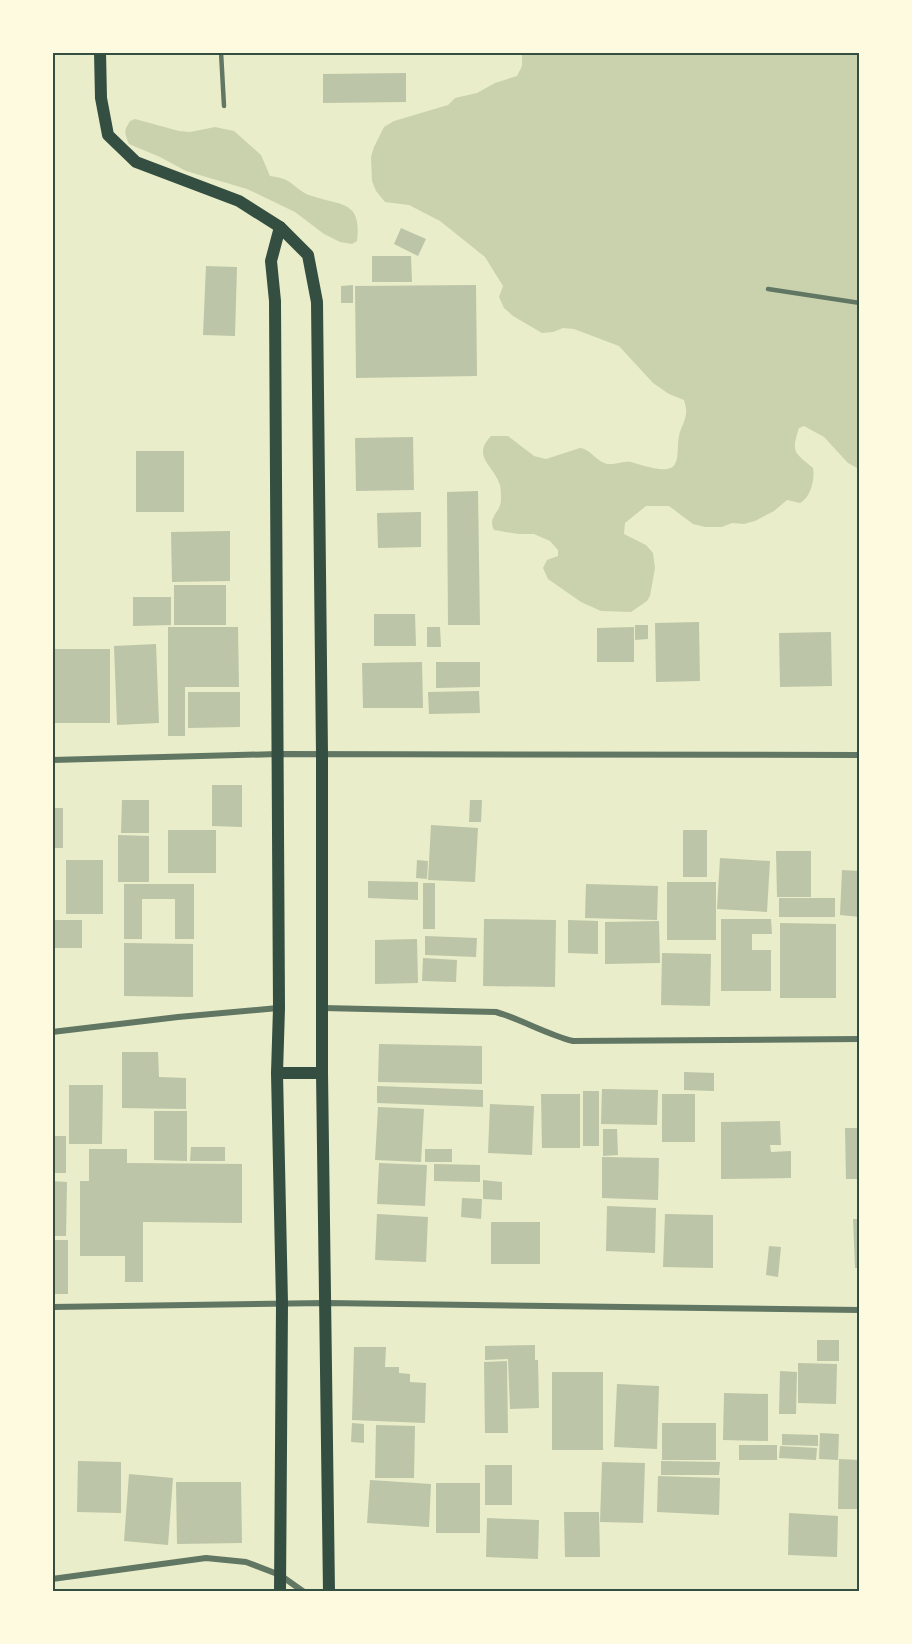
<svg xmlns="http://www.w3.org/2000/svg" width="912" height="1644" font-family="'Roboto Serif',serif">
<rect width="100%" height="100%" fill="#e9edc9"/>
<g fill="#cad2ad">
<path d="M522,53H859V469L848,463L824,437L804,426L799,428C791,453 794,452 813,468C815,479 811,497 800,503L787,500L774,511L755,521L744,524L732,523L722,527H705L693,524L669,506H646L625,523L624,534L646,545L653,553L655,568L650,596L647,601L631,612L601,611L581,602L548,579L543,568L547,560L558,556V550L550,541L534,534H518L494,530C487,517 501,512 501,500C501,495 501,490 500,485C494,465 471,457 491,436H508L534,456L546,459L580,448C591,449 596,462 608,464C615,465 623,461 631,462C640,464 669,476 675,464C679,457 677,445 679,436C680,429 685,422 686,414C687,410 685,404 684,400L669,394L653,383L619,346L574,329L563,328L553,332L542,333L513,316L504,308L499,297L503,286L485,257L440,221L409,205L385,202L376,191L372,181L371,157L374,147L384,127L394,121L448,105L455,98L477,93L495,83L517,76L522,66Z"/>
<path d="M135,119L179,131L190,132L215,127L234,131L261,155L270,176C276,177 283,178 288,181C296,186 303,194 312,196C341,206 362,200 357,241L352,244L340,242L324,234L295,212L247,189L186,171L160,157L129,144C124,132 124,131 130,121Z"/>
</g>
<g fill="#bcc5a7">
<polygon points="406,73 406,102 323,103 323,74"/>
<polygon points="401,228 426,239 418,256 394,244"/>
<polygon points="372,256 411,256 412,282 372,282"/>
<polygon points="206,266 237,267 235,336 203,335"/>
<polygon points="353,285 353,303 341,303 341,286"/>
<polygon points="476,285 477,376 356,378 355,286"/>
<polygon points="413,437 414,490 356,491 355,438"/>
<rect x="136" y="451" width="48" height="61"/>
<polygon points="478,491 480,625 448,625 447,492"/>
<polygon points="421,512 421,547 378,548 377,513"/>
<polygon points="230,531 230,581 172,582 171,532"/>
<rect x="174" y="585" width="52" height="40"/>
<polygon points="133,597 171,597 171,625 133,626"/>
<polygon points="374,614 415,614 416,646 374,646"/>
<polygon points="699,622 700,681 656,682 655,623"/>
<polygon points="635,625 648,625 648,639 635,640"/>
<polygon points="168,627 238,627 239,687 185,687 185,736 168,736"/>
<polygon points="427,627 440,627 441,647 427,647"/>
<polygon points="634,627 634,662 597,662 597,628"/>
<polygon points="831,632 832,686 780,687 779,633"/>
<polygon points="156,644 159,723 117,725 114,646"/>
<rect x="53" y="649" width="57" height="74"/>
<polygon points="422,662 423,708 363,708 362,663"/>
<polygon points="436,662 480,662 480,687 436,688"/>
<polygon points="479,691 480,713 429,714 428,692"/>
<polygon points="188,692 240,692 240,727 188,728"/>
<polygon points="212,785 242,785 242,827 212,826"/>
<polygon points="122,800 149,800 149,833 121,833"/>
<polygon points="470,800 482,800 481,822 469,822"/>
<rect x="52" y="808" width="11" height="40"/>
<polygon points="431,825 478,828 475,882 428,880"/>
<rect x="168" y="830" width="48" height="43"/>
<rect x="683" y="830" width="24" height="47"/>
<polygon points="118,835 149,836 149,882 118,882"/>
<polygon points="776,851 811,851 811,897 777,897"/>
<polygon points="720,858 770,861 767,912 717,909"/>
<rect x="66" y="860" width="37" height="54"/>
<polygon points="417,860 428,861 427,879 416,878"/>
<polygon points="842,870 860,871 860,917 840,915"/>
<polygon points="368,881 418,882 418,900 368,898"/>
<rect x="667" y="882" width="49" height="58"/>
<rect x="423" y="883" width="12" height="46"/>
<polygon points="124,884 194,884 194,939 175,939 175,899 142,899 142,939 124,939"/>
<polygon points="586,884 658,886 657,920 585,918"/>
<rect x="779" y="898" width="56" height="19"/>
<polygon points="484,919 556,920 555,987 483,986"/>
<polygon points="721,919 771,919 772,934 752,934 752,950 771,950 771,991 721,991"/>
<rect x="52" y="920" width="30" height="28"/>
<polygon points="568,920 598,921 598,954 568,953"/>
<polygon points="659,921 660,963 605,964 605,922"/>
<polygon points="780,923 836,924 836,998 780,998"/>
<polygon points="425,936 477,938 476,957 425,955"/>
<polygon points="417,939 418,983 375,984 375,940"/>
<polygon points="124,943 193,944 193,997 124,996"/>
<polygon points="662,953 711,954 710,1006 661,1005"/>
<polygon points="423,958 457,960 456,982 422,981"/>
<polygon points="379,1044 482,1046 482,1084 378,1082"/>
<polygon points="122,1052 158,1052 159,1077 186,1078 186,1109 122,1108"/>
<polygon points="684,1072 714,1073 714,1091 684,1090"/>
<polygon points="69,1085 103,1085 102,1144 69,1144"/>
<polygon points="377,1086 483,1090 483,1107 377,1103"/>
<polygon points="602,1089 658,1090 657,1125 601,1124"/>
<rect x="583" y="1091" width="16" height="55"/>
<polygon points="541,1094 580,1094 580,1148 542,1148"/>
<rect x="662" y="1094" width="33" height="48"/>
<polygon points="490,1104 534,1106 532,1155 488,1153"/>
<polygon points="378,1107 424,1109 421,1162 375,1160"/>
<polygon points="154,1111 187,1111 187,1161 154,1160"/>
<polygon points="780,1121 781,1145 770,1145 771,1152 791,1151 791,1178 721,1179 721,1122"/>
<polygon points="845,1128 860,1128 860,1179 846,1179"/>
<polygon points="603,1129 617,1129 618,1155 603,1156"/>
<rect x="52" y="1136" width="14" height="37"/>
<polygon points="191,1147 225,1147 225,1161 190,1161"/>
<polygon points="89,1149 127,1149 127,1163 242,1164 242,1223 143,1222 143,1282 125,1282 125,1256 80,1256 80,1181 89,1181"/>
<rect x="425" y="1149" width="27" height="13"/>
<polygon points="602,1157 659,1158 658,1200 602,1198"/>
<polygon points="379,1163 427,1165 425,1206 377,1204"/>
<polygon points="434,1164 480,1165 480,1182 434,1181"/>
<polygon points="483,1180 502,1182 502,1200 483,1199"/>
<polygon points="52,1181 67,1182 66,1236 52,1236"/>
<polygon points="462,1198 482,1199 481,1219 461,1217"/>
<polygon points="607,1206 656,1208 655,1253 606,1251"/>
<polygon points="377,1214 428,1217 426,1262 375,1260"/>
<polygon points="665,1214 713,1215 713,1268 663,1267"/>
<polygon points="853,1219 860,1219 860,1268 855,1268"/>
<rect x="491" y="1222" width="49" height="42"/>
<rect x="52" y="1240" width="16" height="54"/>
<polygon points="769,1246 781,1247 778,1277 766,1275"/>
<rect x="817" y="1340" width="22" height="21"/>
<polygon points="535,1345 535,1360 538,1360 539,1408 510,1409 508,1359 485,1360 485,1346"/>
<polygon points="354,1347 386,1347 385,1367 399,1367 399,1373 410,1374 410,1382 426,1383 425,1423 352,1420"/>
<polygon points="507,1361 508,1433 485,1433 484,1362"/>
<polygon points="798,1363 837,1364 836,1404 798,1403"/>
<polygon points="780,1371 797,1372 796,1414 779,1414"/>
<rect x="552" y="1372" width="51" height="78"/>
<polygon points="617,1384 659,1386 657,1449 614,1447"/>
<polygon points="724,1393 768,1394 768,1441 723,1440"/>
<polygon points="352,1423 364,1424 364,1443 351,1442"/>
<rect x="662" y="1423" width="54" height="37"/>
<polygon points="376,1425 415,1426 414,1478 375,1478"/>
<polygon points="820,1433 839,1434 838,1460 819,1459"/>
<polygon points="782,1434 818,1435 818,1446 782,1445"/>
<rect x="739" y="1445" width="38" height="15"/>
<polygon points="780,1446 817,1448 816,1460 779,1458"/>
<polygon points="839,1459 860,1460 860,1509 838,1509"/>
<polygon points="78,1461 121,1462 121,1513 77,1512"/>
<polygon points="661,1461 720,1462 719,1475 661,1475"/>
<polygon points="602,1462 645,1463 643,1523 600,1522"/>
<rect x="485" y="1465" width="27" height="40"/>
<polygon points="129,1474 173,1478 168,1545 124,1541"/>
<polygon points="658,1476 720,1478 719,1515 657,1512"/>
<polygon points="370,1480 431,1484 429,1527 367,1523"/>
<polygon points="176,1482 241,1482 242,1543 177,1544"/>
<rect x="436" y="1483" width="44" height="50"/>
<polygon points="564,1512 599,1512 600,1557 565,1557"/>
<polygon points="789,1513 838,1516 837,1557 788,1555"/>
<polygon points="487,1518 539,1520 538,1559 486,1557"/>
</g>
<g fill="none" stroke-linecap="round" stroke-linejoin="round">
<g stroke="#617663" stroke-width="4.5">
<polyline points="221,52 224,106"/>
<polyline points="768,289 860,303"/>
</g>
<g stroke="#617663" stroke-width="6">
<polyline points="52,760 278,754 860,755"/>
<path d="M323,1008L496,1012C523,1020 546,1034 573,1041L860,1039"/>
<polyline points="52,1032 178,1017 278,1008"/>
<polyline points="52,1307 326,1303 860,1310"/>
<polyline points="52,1579 206,1558 246,1562 280,1575 304,1592"/>
<polyline points="722,1592 801,1592"/>
</g>
<g stroke="#344e41" stroke-width="12">
<polyline points="100,52 101,98 108,135 136,162 239,201 280,227 308,255 317,302 322,754 322,1073 329,1592"/>
<polyline points="280,227 271,261 275,301 279,1008 277,1073 282,1303 280,1592"/>
<polyline points="277,1073 322,1073"/>
</g>
</g>
<rect width="912" height="1644" fill="none" stroke="#fefae0" stroke-width="108"/>
<rect x="54" y="54" width="804" height="1536" fill="none" stroke="#344e41" stroke-width="2"/>
</svg>
